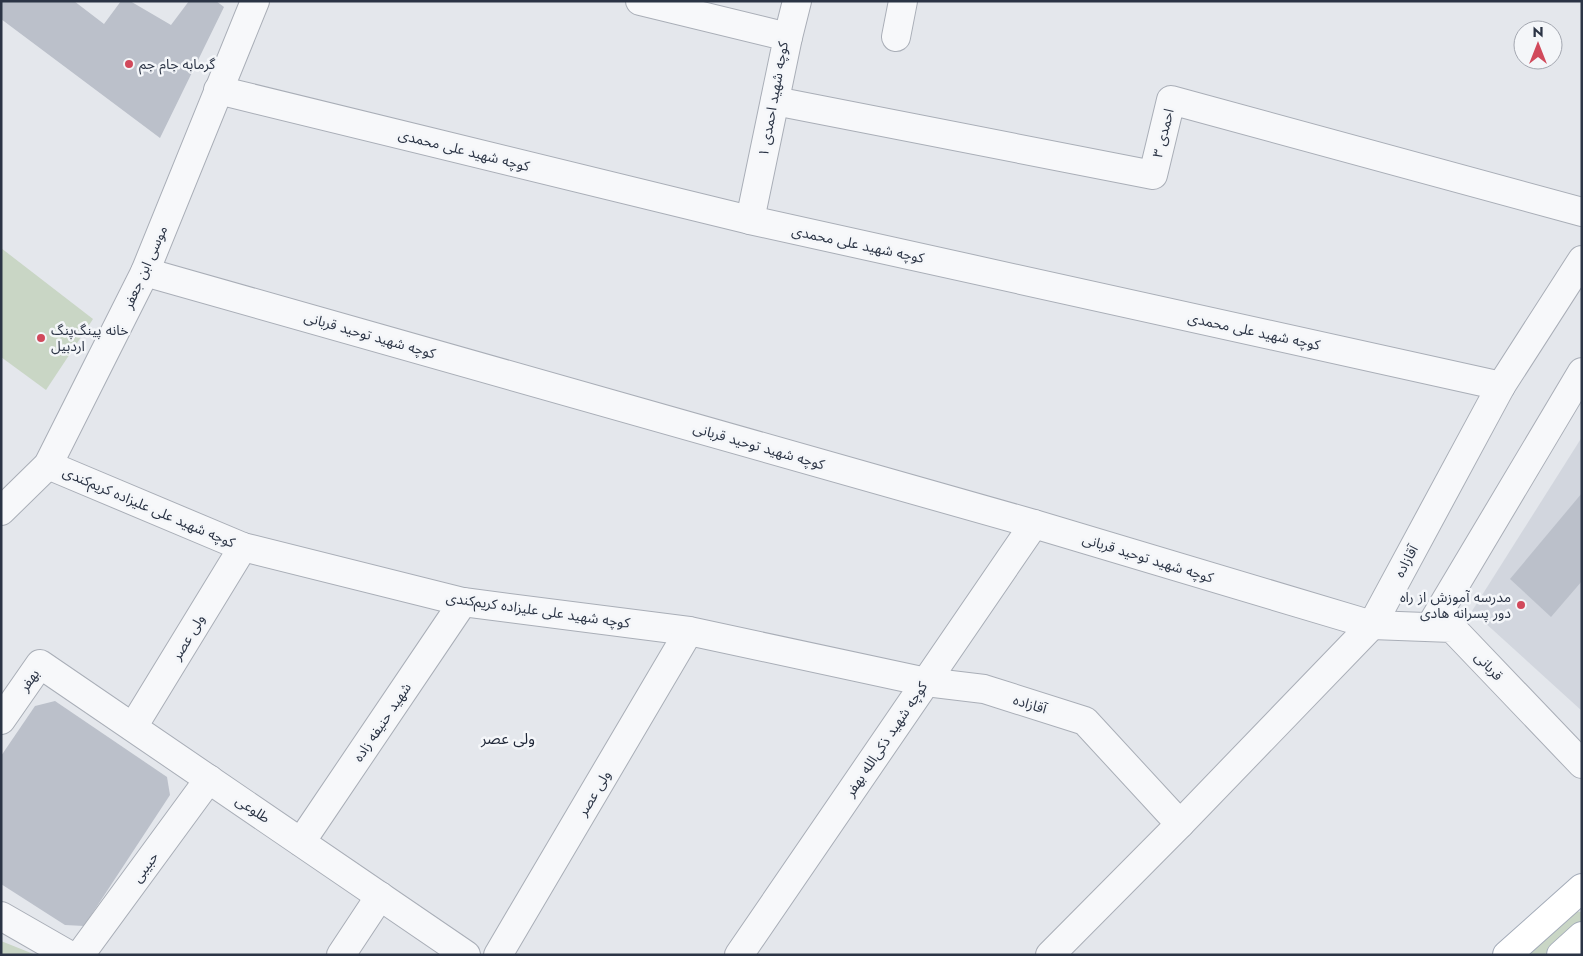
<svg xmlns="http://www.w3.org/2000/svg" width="1583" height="956" font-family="Jost,'Noto Sans Arabic',sans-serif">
<rect width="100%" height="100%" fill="#e4e7ec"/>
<polygon fill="#d2d6de" points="1582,437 1582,711 1472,611"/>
<g fill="#c9d6c5">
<polygon points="1,248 93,319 46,390 1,357"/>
<polygon points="1574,911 1582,912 1582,922 1544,955 1524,955"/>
<polygon points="1,941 36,955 1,955"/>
</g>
<g fill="#bbc0ca">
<polygon points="1,1 74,1 104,24 121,1 130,1 171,25 189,1 216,1 224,7 160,138 1,19"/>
<polygon points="1582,493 1582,581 1551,617 1510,579"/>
<polygon points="55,701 167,777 170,795 84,926 65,925 1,884 1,756 35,706"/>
</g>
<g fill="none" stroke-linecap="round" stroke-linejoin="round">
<defs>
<g id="minor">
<polyline points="640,1 788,37 750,220"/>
<polyline points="788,37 797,1"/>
<polyline points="896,37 903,1"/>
<polyline points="218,90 750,220 1501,386"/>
<polyline points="775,101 1153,175 1171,100 1582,212"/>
<polyline points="145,272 1034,524 1372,625 1452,628 1582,764"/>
<polyline points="48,465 243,547 463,602 689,631 926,682 984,689 1085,721 1180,824"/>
<polyline points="1,511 48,465 145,272 255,1"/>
<polyline points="1430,627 1582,372"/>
<polyline points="1,720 40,664 466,955"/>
<polyline points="133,727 243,547"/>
<polyline points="301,842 463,602"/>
<polyline points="1,916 69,955"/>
<polyline points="80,955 209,779"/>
<polyline points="341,955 380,896"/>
<polyline points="498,955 689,631"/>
<polyline points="739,955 1034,524"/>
<polyline points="1050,955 1180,824 1372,625 1501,386 1582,260"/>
</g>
<g id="major">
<polyline points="1507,955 1582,888"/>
<polyline points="1561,955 1582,936"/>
</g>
</defs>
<use href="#minor" stroke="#a9aeb7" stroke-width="30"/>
<use href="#major" stroke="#a3abb8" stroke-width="30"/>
<use href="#minor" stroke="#f7f8fa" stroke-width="28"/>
<use href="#major" stroke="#fff" stroke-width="28"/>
</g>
<g fill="#d1495b" stroke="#f4f6f9" stroke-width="2">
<circle cx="129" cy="64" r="5"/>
<circle cx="41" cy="338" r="5"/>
<circle cx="1521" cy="605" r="5"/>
</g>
<g text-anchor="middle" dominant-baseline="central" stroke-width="5" stroke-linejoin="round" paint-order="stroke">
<g font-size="14" fill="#2b3445" stroke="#f4f6f9" text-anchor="start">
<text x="139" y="64">گرمابه جام جم</text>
<text x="51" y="330">خانه پینگ‌پنگ<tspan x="51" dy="16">اردبیل</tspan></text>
<text x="1511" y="597" text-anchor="end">مدرسه آموزش از راه<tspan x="1511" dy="16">دور پسرانه هادی</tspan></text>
</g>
<g font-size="14" fill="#2b3445" stroke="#f4f6f9">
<text transform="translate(773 99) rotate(-80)">کوچه شهید احمدی ۱</text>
<text transform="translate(1163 133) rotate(-76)">احمدی ۳</text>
<text transform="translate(464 150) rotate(14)">کوچه شهید علی محمدی</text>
<text transform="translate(858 244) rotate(12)">کوچه شهید علی محمدی</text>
<text transform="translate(145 267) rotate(-66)">موسی ابن جعفر</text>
<text transform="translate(1254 331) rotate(12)">کوچه شهید علی محمدی</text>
<text transform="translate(370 335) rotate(16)">کوچه شهید توحید قربانی</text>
<text transform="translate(759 446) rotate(16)">کوچه شهید توحید قربانی</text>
<text transform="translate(149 507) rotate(23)">کوچه شهید علی علیزاده کریم‌کندی</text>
<text transform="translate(1148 558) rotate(17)">کوچه شهید توحید قربانی</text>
<text transform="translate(1406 561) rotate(-62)">آقازاده</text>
<text transform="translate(538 610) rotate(8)">کوچه شهید علی علیزاده کریم‌کندی</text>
<text transform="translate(188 637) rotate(-59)">ولی عصر</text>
<text transform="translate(1489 666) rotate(46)">قربانی</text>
<text transform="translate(29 680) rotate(-55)">بهفر</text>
<text transform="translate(1030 704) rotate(17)">آقازاده</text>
<text transform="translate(382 722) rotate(-56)">شهید حنیفه زاده</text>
<text transform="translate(886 739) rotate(-56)">کوچه شهید ذکی‌الله بهفر</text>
<text transform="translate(594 793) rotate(-59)">ولی عصر</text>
<text transform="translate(253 809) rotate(34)">طلوعی</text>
<text transform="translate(145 867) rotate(-54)">حبیبی</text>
</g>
<g font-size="15" fill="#1d2536" stroke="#f4f6f9">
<text x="508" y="739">ولی عصر</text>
</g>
</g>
<rect width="1583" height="956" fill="none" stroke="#2b3445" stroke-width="5"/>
<g transform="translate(1538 45)"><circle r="24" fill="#f4f6f9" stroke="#a4a8b1"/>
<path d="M0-4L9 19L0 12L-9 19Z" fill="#d1495b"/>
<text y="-8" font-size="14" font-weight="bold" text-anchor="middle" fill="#2b3445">N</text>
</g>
</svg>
